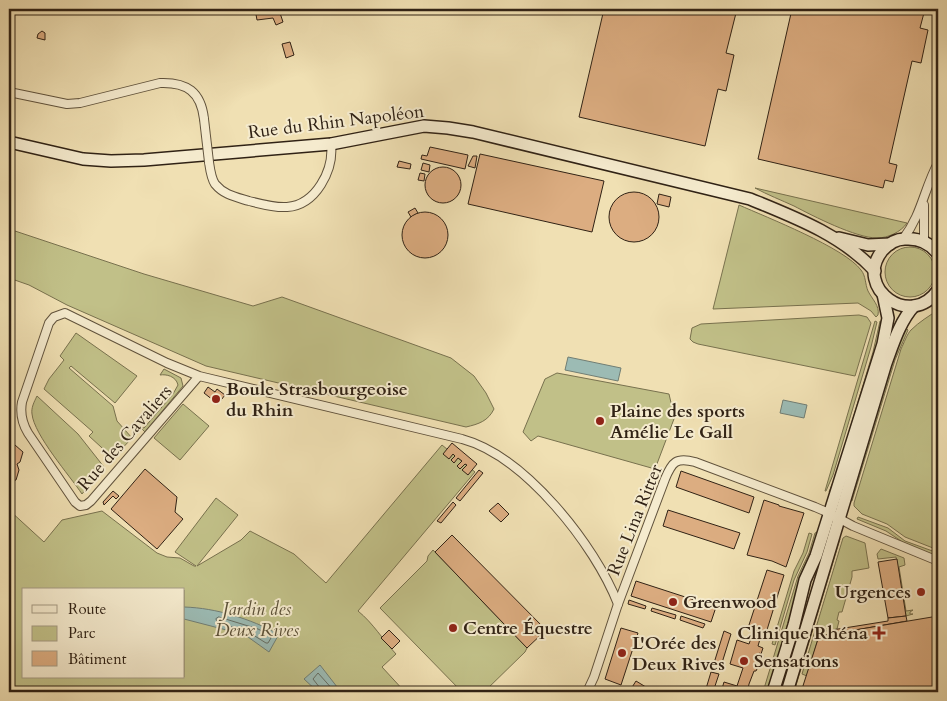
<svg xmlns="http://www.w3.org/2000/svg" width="947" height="701" font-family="Cardo,serif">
<rect width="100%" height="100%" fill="#f0e0b3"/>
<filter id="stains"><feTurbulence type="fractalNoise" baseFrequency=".004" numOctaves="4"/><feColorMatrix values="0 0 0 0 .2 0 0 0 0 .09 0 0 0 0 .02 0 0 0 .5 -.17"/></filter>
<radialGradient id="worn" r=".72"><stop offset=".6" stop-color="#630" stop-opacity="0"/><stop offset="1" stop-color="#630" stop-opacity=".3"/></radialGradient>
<g fill="#c1c088" stroke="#78714e" fill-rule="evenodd">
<path d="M755,188L907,223C901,232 888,238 877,238C856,238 813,216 794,206C781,200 768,195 755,188Z"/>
<path d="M739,205C766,217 845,248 861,270C866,276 865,284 868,291C872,299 880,306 878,315L876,317L871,311L858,303L713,309Z"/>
<path d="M9,229L144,274L253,306L282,297L451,358L474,376L486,393L494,409C488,421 479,424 466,427L206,366L67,305L29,285L9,278Z"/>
<circle cx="910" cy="272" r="25"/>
<path d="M938,310V550L905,537L887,524L862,514L854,506V503L901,349C904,343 907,334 911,330C919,322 929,316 938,310Z"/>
<polygon points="859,315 867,317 871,323 855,376 698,344 693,342 690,339 692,328 701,324"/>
<polygon points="875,321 877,322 871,347 833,475 826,491 825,491"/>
<polygon points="880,321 883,322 876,352 831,492 829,492 836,475 873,352"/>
<polygon points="906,328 908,330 895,360 852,501 850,500 891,363"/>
<polygon points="76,333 137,376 115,403 71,366 69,368 113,406 117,421 132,438 113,458 89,436 93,432 44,389 49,379 64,360 60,356"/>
<path d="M164,369L181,378L183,386L145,432L140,427L144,428L173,394L178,385C176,376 166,374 160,375Z"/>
<polygon points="557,373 669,394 672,407 677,411 655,469 538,436 531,441 523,432 545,379"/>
<path d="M37,396L78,434L104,467L82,494C70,476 34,435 32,414C31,408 34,402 37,396Z"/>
<polygon points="183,404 209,426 180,460 154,438"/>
<path d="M442,445L475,472L358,611C373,623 383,640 396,654L382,667L405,692H9V510L44,542L62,520L102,511L157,553L167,557L180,558L194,566H196L175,552L216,498L238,515L197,566L241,540L250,531L294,554L326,583ZM24,590H184V677H24Z"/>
<polygon points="858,517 888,528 905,541 938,553 938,557 904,543 886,531 857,519"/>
<polygon points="817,532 819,532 811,556 802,577 767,692 763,692 798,576 809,553 815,533"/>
<polygon points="809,533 812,534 807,552 794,580 775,645 772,644 794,571 803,553"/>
<polygon points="846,536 865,543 869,568 852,571 852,577 842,612 839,612 837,620 839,621 837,629 820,632 807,676 802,674 843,538"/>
<polygon points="838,539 840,539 794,692 792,692"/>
<polygon points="881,549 904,558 905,565 899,567 906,611 913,610 910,612 910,614 913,614 906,616 896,557 878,559 877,554"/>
<polygon points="433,550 527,648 525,652 484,692 462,692 380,608 427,561 428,556"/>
</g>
<g fill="#9cbbb4" stroke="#717e74">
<polygon points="568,357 621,368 618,381 565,370"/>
<polygon points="783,400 807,405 804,418 780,413"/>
<path d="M184,607C217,608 250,619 279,634L269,652L248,637L238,633L184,619Z"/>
<polygon points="320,665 341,692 318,692 304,679"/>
</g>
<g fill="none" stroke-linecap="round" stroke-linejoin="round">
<g stroke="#666e64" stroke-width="1">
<polygon points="219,617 258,629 270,635 271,638 268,643 266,643 250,633 217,622 216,619"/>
<polyline points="321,692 320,688 313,679 318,673 335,692"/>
</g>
</g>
<g fill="#dcad81" stroke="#302215">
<polygon points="255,9 273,9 276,14 280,13 283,22 276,25 273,18 257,20"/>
<polygon points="604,9 737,9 726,53 734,55 726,91 718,89 705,146 579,117"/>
<polygon points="792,9 925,9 920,28 928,30 921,63 912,61 889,163 897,165 893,182 885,180 883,188 758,159"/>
<polygon points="42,31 45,33 45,40 37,38 38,34"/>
<polygon points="290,42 294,55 286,58 282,44"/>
<polygon points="430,147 468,155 465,169 421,159 422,155 427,156"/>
<polygon points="480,154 604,181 592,232 468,204"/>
<polygon points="473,156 477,156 475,168 468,166"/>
<polygon points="399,161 411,164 410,169 397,167"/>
<polygon points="423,163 430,165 429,172 421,170"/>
<circle cx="443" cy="185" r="18"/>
<polygon points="420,173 425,174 424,181 418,180"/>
<circle cx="634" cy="217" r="25"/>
<polygon points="659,194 671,197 669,207 657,204"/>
<polygon points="415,208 418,213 411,217 408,212"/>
<circle cx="425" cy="235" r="23"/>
<polygon points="208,387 215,392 217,389 225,395 218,404 204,393"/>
<polygon points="452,443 477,464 468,475 462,470 467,465 465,464 460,469 457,466 462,461 458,458 454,463 451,460 455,456 453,454 449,459 443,454"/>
<polygon points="15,445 23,452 20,462 17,464 19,470 16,480 9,482 9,447"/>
<polygon points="145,469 177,497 175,512 183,519 157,549 111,509"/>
<polygon points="479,470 483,473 460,501 456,498"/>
<polygon points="681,471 754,497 749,513 676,487"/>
<polygon points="113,491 119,496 116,499 113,496 104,505 103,502"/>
<polygon points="764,500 779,505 779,506 804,513 786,567 772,561 747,555"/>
<polygon points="453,502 456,505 441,523 437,521"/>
<polygon points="498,503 509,514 501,522 489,511"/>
<polygon points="668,510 740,533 734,549 663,526"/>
<polygon points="452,535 546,630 527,648 435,552"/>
<polygon points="897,559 906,616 888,618 878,562"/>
<polygon points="767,570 784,575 766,633 748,628"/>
<polygon points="636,581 716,607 711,622 631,596"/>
<polygon points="629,600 646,606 645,609 628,604"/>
<polygon points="652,608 676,615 675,619 651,611"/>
<polygon points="681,616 705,624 703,628 680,620"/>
<polygon points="906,616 907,621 833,634 832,630 888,621 888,618"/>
<polygon points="938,616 938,692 801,692 819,636"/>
<polygon points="621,628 638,633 621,685 605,679"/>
<polygon points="389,630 400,641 392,649 381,638"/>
<polygon points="754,630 762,632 758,646 763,648 761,654 759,653 759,662 757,661 755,666 757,666 757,669 756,671 754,671 749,684 748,689 750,690 749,692 721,692 724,682 737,686 743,668 730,664 737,640 749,644"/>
<polygon points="724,631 731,634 721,666 714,663"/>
<polygon points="711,672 719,674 713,692 705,692"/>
<polygon points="636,681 654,692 629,692"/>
</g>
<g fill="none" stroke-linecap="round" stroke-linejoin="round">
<defs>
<g id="minor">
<path d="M9,92L67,104L80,103L160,83C187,82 201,92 204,119"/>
<path d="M209,162C210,169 211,178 215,184C224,195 236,197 249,201C261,204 275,208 287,207C316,205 334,170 331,144"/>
<polyline points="924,205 924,241"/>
<path d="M903,239C922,214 924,189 938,163"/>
<path d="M199,376L91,501L86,505L80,506L75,502L28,433C22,423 20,413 22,402L49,323L54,317L65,313L167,363L199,376L462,439C525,456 595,545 618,604"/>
<path d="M587,692L594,677L618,604L665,479C672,462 676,457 695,462L815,507L829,513L853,526L938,561"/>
</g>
<g id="secondary">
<path d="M9,142L83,159L111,161L144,160L331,144L424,126L448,128L473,132L750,199C794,217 842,235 875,271"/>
<polyline points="839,238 868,245 890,244"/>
<path d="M938,254C930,243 919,238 905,239C896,239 888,244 882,251C853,288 911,330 938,290"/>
<polyline points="773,692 794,625 805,580 816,556 883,344 888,318 883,294"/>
<path d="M787,692L886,363C893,344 900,321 914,306"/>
</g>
</defs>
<use href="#minor" stroke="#60523c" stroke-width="10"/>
<use href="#secondary" stroke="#302215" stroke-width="14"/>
<use href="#minor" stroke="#f5ebce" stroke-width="8"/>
<use href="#secondary" stroke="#f5ebce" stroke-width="11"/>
<defs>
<polyline id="minor-bridge" points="204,119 209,162"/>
</defs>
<use href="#minor-bridge" stroke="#60523c" stroke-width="10" stroke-linecap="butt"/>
<use href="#minor-bridge" stroke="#f5ebce" stroke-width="8"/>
</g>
<g fill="#8f2418" stroke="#f5ebce" stroke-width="2">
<circle cx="216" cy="399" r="5"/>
<circle cx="600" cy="421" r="5"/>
<circle cx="921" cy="592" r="5"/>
<circle cx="673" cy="602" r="5"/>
<circle cx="453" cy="628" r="5"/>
<path d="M876.5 625.5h5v5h5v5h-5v5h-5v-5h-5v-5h5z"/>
<circle cx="622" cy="653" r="5"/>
<circle cx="744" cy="661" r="5"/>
</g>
<g text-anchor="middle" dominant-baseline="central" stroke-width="4" stroke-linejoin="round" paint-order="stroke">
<g font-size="18" fill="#302215" stroke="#f5ebce">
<text transform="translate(336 122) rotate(-7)">Rue du Rhin Napoléon</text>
<text transform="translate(125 438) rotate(-49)">Rue des Cavaliers</text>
<text transform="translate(635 520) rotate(-68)">Rue Lina Ritter</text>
</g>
<g font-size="18" font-weight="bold" fill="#302215" stroke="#f5ebce" text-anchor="start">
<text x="226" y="389">Boule Strasbourgeoise<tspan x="226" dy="21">du Rhin</tspan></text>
<text x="610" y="411">Plaine des sports<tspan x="610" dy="21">Amélie Le Gall</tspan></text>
<text x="911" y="592" text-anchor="end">Urgences</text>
<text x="683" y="602">Greenwood</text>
<text x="463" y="628">Centre Équestre</text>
<text x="868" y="633" text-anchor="end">Clinique Rhéna</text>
<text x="632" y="643">L'Orée des<tspan x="632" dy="21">Deux Rives</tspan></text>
<text x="754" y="661">Sensations</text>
</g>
<g font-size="18" font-style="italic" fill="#5c5138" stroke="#f5ebce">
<text x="257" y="609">Jardin des<tspan x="257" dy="21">Deux Rives</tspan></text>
</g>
</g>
<rect width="947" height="701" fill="none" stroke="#f0e0b3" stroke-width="30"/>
<rect x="10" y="10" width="927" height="681" fill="none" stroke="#302215" stroke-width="2.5"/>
<rect x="15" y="15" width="917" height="671" fill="none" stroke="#302215"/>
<rect x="22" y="588" width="162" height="90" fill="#f5ebce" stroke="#a69b84"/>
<rect x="32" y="605" width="25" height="8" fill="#f5ebce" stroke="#a69b84"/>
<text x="68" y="614" font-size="15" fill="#302215">Route</text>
<rect x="32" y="626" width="25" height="15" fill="#c1c088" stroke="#a69b84"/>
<text x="68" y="638" font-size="15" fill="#302215">Parc</text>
<rect x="32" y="651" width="25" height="15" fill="#dcad81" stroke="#a69b84"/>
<text x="68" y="664" font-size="15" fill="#302215">Bâtiment</text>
<rect width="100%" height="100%" filter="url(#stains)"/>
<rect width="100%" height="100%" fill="url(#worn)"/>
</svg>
